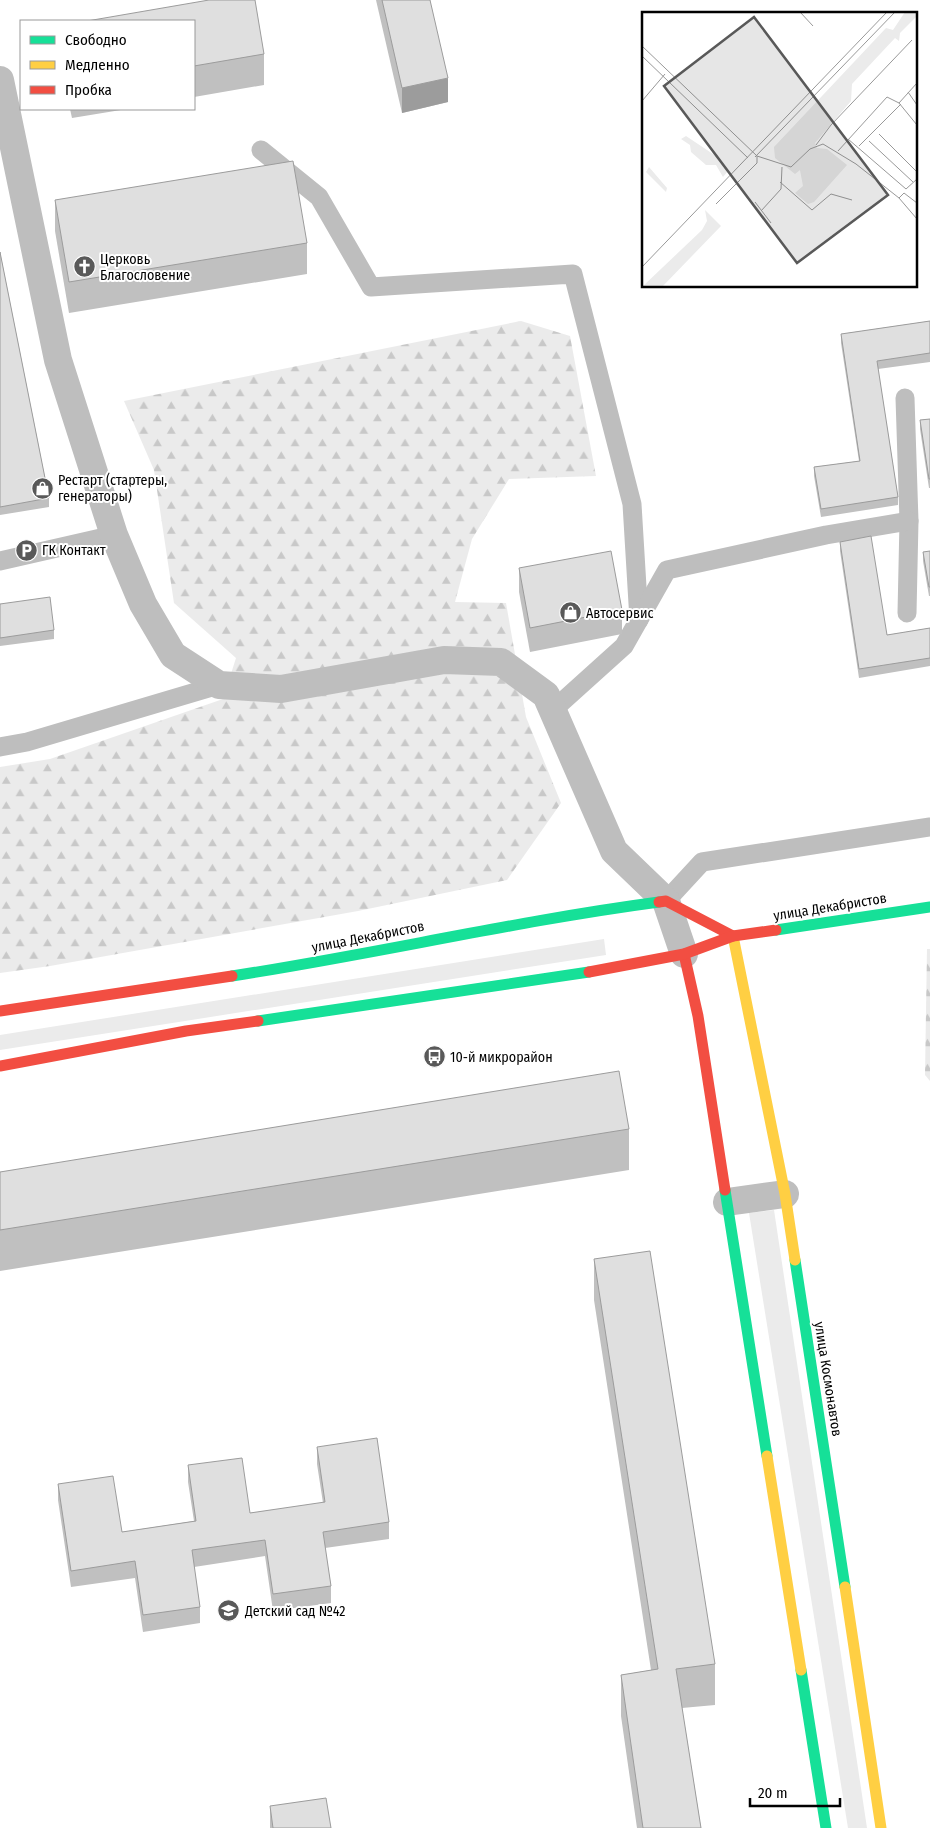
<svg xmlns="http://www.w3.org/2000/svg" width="930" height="1828" font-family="'Fira Sans Condensed',sans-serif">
<defs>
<pattern id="forest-firs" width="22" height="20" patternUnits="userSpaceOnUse" patternTransform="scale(1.25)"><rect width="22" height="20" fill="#ebebeb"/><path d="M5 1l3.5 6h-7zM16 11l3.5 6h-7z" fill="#c8c8c8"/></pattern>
</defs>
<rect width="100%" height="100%" fill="#fff"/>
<g fill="#ebebeb">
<polygon points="604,939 606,955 0,1050 0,1035"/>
<polygon points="774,1210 867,1828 848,1828 749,1213"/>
</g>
<g fill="url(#forest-firs)">
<polygon points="521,321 570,336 596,476 509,479 472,539 455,602 506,603 526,717 561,803 507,880 358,911 50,966 0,973 0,767 50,759 223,699 236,658 174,603 154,470 124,401"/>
<polygon points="927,949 930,949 930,1081 925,1075"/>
</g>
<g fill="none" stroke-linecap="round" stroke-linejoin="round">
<g stroke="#bebebe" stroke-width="19">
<polyline points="261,150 319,197 371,287 573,274 632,504 639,620"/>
<polyline points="905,398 909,521 907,613"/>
<polyline points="0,561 114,535"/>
<polyline points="553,710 624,646 667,570 826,535 909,521"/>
<polyline points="0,747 27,742 219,685"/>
<polyline points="666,901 702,862 930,827"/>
</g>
<g stroke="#bebebe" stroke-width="28">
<polyline points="0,80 58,360 114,535 143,604 173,655 219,685 281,689 444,660 501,662 546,695 614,851 666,901 684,954"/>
<polyline points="727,1202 785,1194"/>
</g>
<g stroke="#16e098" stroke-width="11">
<polyline points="776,930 930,907"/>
<path d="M232,976C375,954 516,921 659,902"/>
<polyline points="258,1021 589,972"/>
<polyline points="725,1190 767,1456"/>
<polyline points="795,1260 845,1587"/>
<polyline points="801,1670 826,1828"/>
</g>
<g stroke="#ffcf43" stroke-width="11">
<polyline points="733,936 785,1194 795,1260"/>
<polyline points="767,1456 801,1670"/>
<polyline points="845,1587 881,1828"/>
</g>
<g stroke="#f24e42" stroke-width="11">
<polyline points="659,902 666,901 733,936"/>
<polyline points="684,954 698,1016 725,1190"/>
<polyline points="589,972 684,954 733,936 776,930"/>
<polyline points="0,1011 232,976"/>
<polyline points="0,1066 186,1031 258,1021"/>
</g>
</g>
<g fill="#c0c0c0">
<polygon points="376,0 430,0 448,102 402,113"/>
<polygon points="194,21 264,54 264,85 194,97"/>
<polygon points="70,109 127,109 72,118"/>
<polygon points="55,200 307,243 307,274 69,313 55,231"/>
<polygon points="0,252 49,498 49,507 0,515"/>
<polygon points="930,321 930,362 878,369 898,497 898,505 821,517 814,476 814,467 859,461 841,343 841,334"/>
<polygon points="930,419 930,488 929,488 920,429 920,420"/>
<polygon points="840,542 887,635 930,628 930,666 859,678 840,551"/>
<polygon points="930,551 930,596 929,596 923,561 923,552"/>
<polygon points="519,568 622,610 622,634 530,652 519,592"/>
<polygon points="0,604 54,630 54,639 0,646"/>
<polygon points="629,1129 629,1170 0,1271 0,1172"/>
<polygon points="594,1259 715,1664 715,1705 682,1708 701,1828 637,1828 621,1716 621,1675 651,1670 594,1300"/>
<polygon points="317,1447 389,1522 389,1539 325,1548 331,1586 331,1603 273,1611 265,1556 194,1567 200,1607 200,1623 143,1632 135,1578 71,1587 58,1500 58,1484 122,1532 194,1521 188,1482 188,1465 250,1513 323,1503 317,1464"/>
<polygon points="270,1806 331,1828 270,1828"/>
</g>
<polygon fill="#9c9c9c" points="448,78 448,102 402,113 402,88"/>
<g fill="#dfdfdf" stroke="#9c9c9c">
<polygon points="209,0 255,0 264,54 194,66 194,21 87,21"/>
<polygon points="382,0 430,0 448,78 402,88"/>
<polygon points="293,161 307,243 69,282 55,200"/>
<polygon points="0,252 49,498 0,507"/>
<polygon points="930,321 930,353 877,361 898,497 821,509 814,467 860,461 841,334"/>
<polygon points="930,419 930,479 929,479 920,420"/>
<polygon points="871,536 887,635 930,628 930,658 859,669 840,542"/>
<polygon points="611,551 622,610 530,628 519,568"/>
<polygon points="930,551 930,587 929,587 923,552"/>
<polygon points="50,597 54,630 0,638 0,604"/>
<polygon points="619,1071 629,1129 0,1230 0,1172"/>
<polygon points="650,1251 715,1664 676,1669 701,1828 643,1828 621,1675 658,1669 594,1259"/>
<polygon points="377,1438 389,1522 323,1532 331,1586 273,1594 265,1540 192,1550 200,1607 143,1615 135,1561 71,1571 58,1484 113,1476 122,1532 196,1521 188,1465 242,1458 250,1513 325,1502 317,1447"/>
<polygon points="326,1798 331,1828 273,1828 270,1806"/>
</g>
<defs>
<symbol id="church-disc" viewBox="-11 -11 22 22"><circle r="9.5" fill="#595959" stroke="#fff"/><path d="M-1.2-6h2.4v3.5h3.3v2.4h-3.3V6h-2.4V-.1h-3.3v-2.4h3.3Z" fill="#fff"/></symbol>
<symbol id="shop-disc" viewBox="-11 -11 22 22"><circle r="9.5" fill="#595959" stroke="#fff"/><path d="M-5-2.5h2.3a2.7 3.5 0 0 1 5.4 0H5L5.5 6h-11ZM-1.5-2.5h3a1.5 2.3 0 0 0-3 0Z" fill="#fff"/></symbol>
<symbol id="parking-disc" viewBox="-11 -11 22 22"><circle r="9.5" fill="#595959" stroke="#fff"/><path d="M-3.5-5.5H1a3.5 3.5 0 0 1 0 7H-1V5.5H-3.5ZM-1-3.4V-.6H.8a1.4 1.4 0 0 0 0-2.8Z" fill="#fff"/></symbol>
<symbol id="bus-disc" viewBox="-11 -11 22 22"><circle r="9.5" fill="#595959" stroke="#fff"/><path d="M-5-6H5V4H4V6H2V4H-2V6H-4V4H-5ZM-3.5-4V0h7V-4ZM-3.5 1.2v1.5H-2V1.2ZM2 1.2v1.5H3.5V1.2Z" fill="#fff"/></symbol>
<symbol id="school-disc" viewBox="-11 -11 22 22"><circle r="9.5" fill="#595959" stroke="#fff"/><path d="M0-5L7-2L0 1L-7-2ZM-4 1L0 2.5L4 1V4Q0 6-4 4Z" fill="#fff"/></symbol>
</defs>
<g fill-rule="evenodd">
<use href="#church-disc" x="72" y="254" width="25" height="25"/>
<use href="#shop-disc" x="30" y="476" width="25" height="25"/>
<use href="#parking-disc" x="14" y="538" width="25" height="25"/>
<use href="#shop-disc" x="558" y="600" width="25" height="25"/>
<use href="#bus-disc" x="422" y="1044" width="25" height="25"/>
<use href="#school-disc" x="216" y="1598" width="25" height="25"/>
</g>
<g text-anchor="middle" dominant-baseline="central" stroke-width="4" stroke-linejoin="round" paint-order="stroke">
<g font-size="14" fill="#000" stroke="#fff" text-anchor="start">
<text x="100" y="259">Церковь<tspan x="100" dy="16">Благословение</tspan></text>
<text x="58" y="480">Рестарт (стартеры,<tspan x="58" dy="16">генераторы)</tspan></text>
<text x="42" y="550">ГК Контакт</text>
<text x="586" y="613">Автосервис</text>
<text x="450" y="1057">10-й микрорайон</text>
<text x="245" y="1611">Детский сад №42</text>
</g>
<g font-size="14" fill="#000" stroke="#fff">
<text transform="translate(830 907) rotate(-9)">улица Декабристов</text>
<text transform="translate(368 937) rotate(-11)">улица Декабристов</text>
<text transform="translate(828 1379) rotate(81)">улица Космонавтов</text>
</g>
</g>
<g transform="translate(642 12)">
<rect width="275" height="275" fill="#fff"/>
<path d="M263,0H275V4L258,21L257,29L253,26L210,72L209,89L173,131L175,136L185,137L205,153L172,190L166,192L153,181L161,174L158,158L153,162L133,146L132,135L244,16L251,18ZM44,124L77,146L86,159L81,165L74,153H64L49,140L48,133L39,127ZM7,155L25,176L24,180L4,160ZM63,198L79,214L20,275H0L60,218L65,209Z" fill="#ebebeb"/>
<path fill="none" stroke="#999" stroke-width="1" d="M158,0L171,14M0,34L115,144L149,155L168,137L181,132L214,152L257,186L275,207M0,44L106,146M266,80L275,93M0,89L23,62M257,91L275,113M237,122L275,160M206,127L264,177L275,167M227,129L271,170M174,133L189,113L270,28M217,134L259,92M196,139L245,85L257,91L275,71M113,145L253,0M138,170L170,198L189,182L210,188M257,186L262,181L275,191M113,190L129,211M74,192L115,151V144M119,199L139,177L140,155M0,255L245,0"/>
<path fill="#595959" fill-opacity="0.15" stroke="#595959" stroke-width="2.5" d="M112,5L246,183L155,251L22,74Z"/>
<rect width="275" height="275" fill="none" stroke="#000" stroke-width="2.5"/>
</g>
<rect x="20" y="20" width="175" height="90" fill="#ffffff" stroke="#999999"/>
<rect x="30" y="36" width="25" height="8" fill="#16e098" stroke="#999999"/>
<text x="65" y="45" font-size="15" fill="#000000">Свободно</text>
<rect x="30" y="61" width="25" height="8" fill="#ffcf43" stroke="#999999"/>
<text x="65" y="70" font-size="15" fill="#000000">Медленно</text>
<rect x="30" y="86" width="25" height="8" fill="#f24e42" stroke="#999999"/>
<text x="65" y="95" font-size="15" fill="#000000">Пробка</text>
<path d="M750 1798v8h90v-8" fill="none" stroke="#000000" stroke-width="2.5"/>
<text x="758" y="1798" font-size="15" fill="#000000" stroke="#ffffff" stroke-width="4" paint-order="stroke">20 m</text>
</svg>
